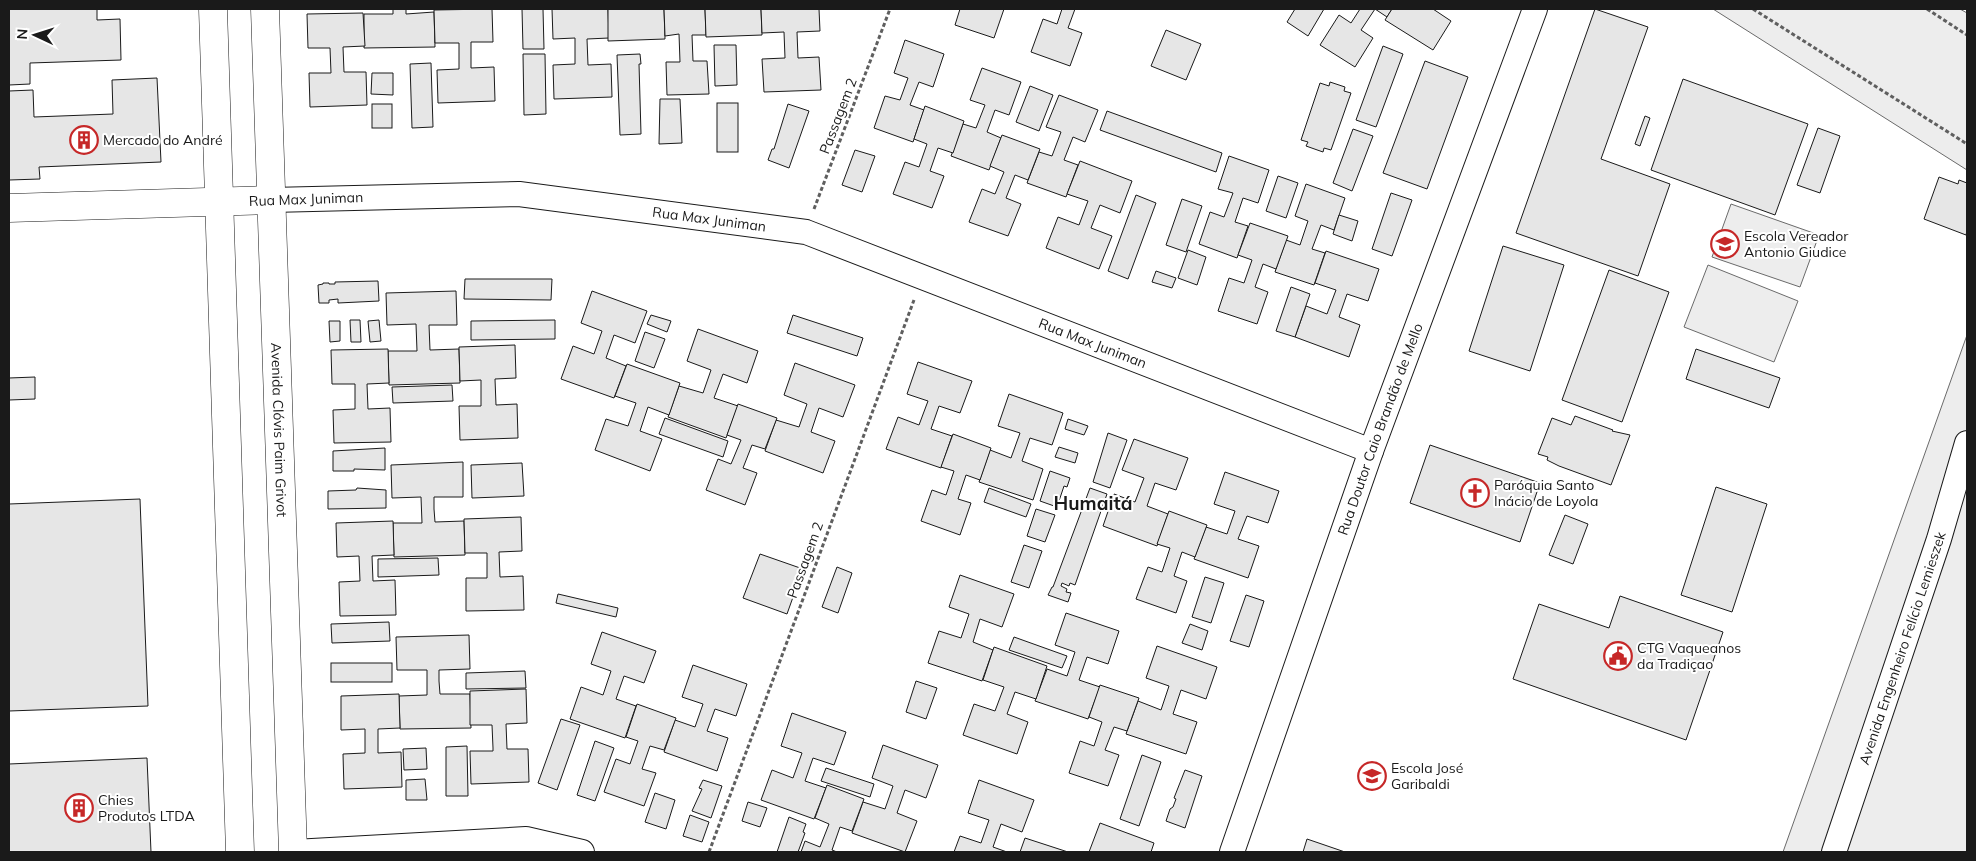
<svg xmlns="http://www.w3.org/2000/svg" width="1976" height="861" font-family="Mulish,sans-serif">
<rect width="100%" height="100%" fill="#fff"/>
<g fill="#ededed" stroke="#6a6a6a">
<polygon points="1713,9 1960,9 1967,13 1967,170"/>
<polygon points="1731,204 1819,235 1800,287 1712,257"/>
<polygon points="1708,265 1798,301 1774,362 1684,327"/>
<polygon points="1967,335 1967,852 1783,852"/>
</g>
<g fill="#e6e6e6" stroke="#1a1a1a">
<polygon points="9,9 97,9 97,20 120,19 121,60 30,63 30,84 9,85"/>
<polygon points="393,9 406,9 406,14 434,12 435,47 364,48 364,14 393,14"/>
<polygon points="492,9 493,42 471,42 471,68 494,67 495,101 438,103 437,70 459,69 459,43 435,43 434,10"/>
<polygon points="522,9 543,9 544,49 523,49"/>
<polygon points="552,9 608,9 609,38 587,39 588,65 611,64 612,97 554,99 553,65 575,64 575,38 553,39"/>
<polygon points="608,9 664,9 665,39 608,41"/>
<polygon points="664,9 705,9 706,35 692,35 693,61 707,61 709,94 667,95 666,62 680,62 679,34 665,36"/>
<polygon points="705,9 761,9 762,35 706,37"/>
<polygon points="761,9 819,9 820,31 797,32 798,58 819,57 821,90 764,92 762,59 785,58 784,32 762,33"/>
<polygon points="960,9 1004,9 994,38 955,25"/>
<polygon points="1062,9 1075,9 1068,28 1082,33 1070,66 1031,52 1043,19 1057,24"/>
<polygon points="1295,9 1324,9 1308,36 1287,22"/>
<polygon points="1360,9 1392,9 1387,17 1375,9 1361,30 1373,38 1355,67 1320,45 1339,15 1351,23"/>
<polygon points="1392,9 1433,9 1451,21 1433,50 1385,20"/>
<polygon points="1595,9 1648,27 1601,159 1670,184 1638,276 1516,233"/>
<polygon points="363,13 365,46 343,47 344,72 366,72 367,105 310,107 309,73 331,73 330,48 308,48 307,14"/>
<polygon points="1166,30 1201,44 1186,80 1151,66"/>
<polygon points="905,40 944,54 933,87 919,82 910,105 924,110 913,142 874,128 885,96 900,100 908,78 894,73"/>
<polygon points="714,45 736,45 737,85 715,86"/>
<polygon points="1383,46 1403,54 1376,127 1356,120"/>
<polygon points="523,54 545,54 546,114 524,115"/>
<polygon points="640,54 641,64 639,64 641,134 620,135 617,55"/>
<polygon points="1425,61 1468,77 1427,189 1383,173"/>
<polygon points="431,63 433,127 412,128 410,64"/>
<polygon points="982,68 1021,82 1009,115 995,110 987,132 1001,138 989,170 951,156 963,124 976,128 985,105 970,100"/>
<polygon points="372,73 393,73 393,95 371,94"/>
<polygon points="157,78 161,162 39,167 40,179 9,180 9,91 33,90 34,117 113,114 112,80"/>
<polygon points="1683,79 1808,124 1775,215 1651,170"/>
<polygon points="1330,82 1345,87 1344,91 1351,93 1331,150 1324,148 1323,152 1306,146 1308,142 1301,140 1320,83 1329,86"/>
<polygon points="1030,86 1053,95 1039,131 1016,122"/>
<polygon points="1059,95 1098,110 1085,142 1073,137 1064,160 1078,165 1066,197 1027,183 1039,152 1052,156 1061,132 1046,127"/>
<polygon points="660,99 680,99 682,143 659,144"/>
<rect x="717" y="103" width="21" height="49"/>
<rect x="372" y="104" width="20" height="24"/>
<polygon points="788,104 809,111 789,168 768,160 772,149 774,149"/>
<polygon points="925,106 964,121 953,153 938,148 930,171 944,176 932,208 893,194 905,162 919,167 927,144 914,139"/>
<polygon points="1107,111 1222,153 1216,172 1100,130"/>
<polygon points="1645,116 1650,118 1640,146 1635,144"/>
<polygon points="1818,128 1840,136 1820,193 1797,185"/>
<polygon points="1353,129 1373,136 1352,191 1333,183"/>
<polygon points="1002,135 1040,149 1028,180 1015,175 1006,198 1021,204 1008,236 969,222 982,189 995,194 1004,172 990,166"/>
<polygon points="855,150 875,156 862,192 842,185"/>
<polygon points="1229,156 1269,170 1258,203 1243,198 1235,222 1248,226 1237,258 1199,244 1210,212 1224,217 1233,193 1218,189"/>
<polygon points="1080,161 1132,181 1120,213 1100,205 1091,228 1112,236 1099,269 1046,248 1058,217 1079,225 1088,201 1067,194"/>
<polygon points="1278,176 1298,183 1286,218 1266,211"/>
<polygon points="1939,177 1958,184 1959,180 1967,183 1967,231 1966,235 1924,219"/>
<polygon points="1306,184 1345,198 1334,230 1321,225 1312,249 1325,253 1314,285 1275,272 1286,240 1300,245 1308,221 1295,216"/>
<polygon points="1391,193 1412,200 1392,256 1372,249"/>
<polygon points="1136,195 1156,203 1128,279 1108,271"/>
<polygon points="1182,199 1202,206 1186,252 1166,245"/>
<polygon points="1339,215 1358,221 1352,241 1333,234"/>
<polygon points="1250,223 1288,236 1276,269 1263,264 1255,287 1268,292 1257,324 1218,311 1229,278 1244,283 1252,260 1238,255"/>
<polygon points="1503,246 1564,265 1530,371 1469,351"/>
<polygon points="1188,250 1206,257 1197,285 1178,278"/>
<polygon points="1326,251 1379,269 1368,301 1347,294 1339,317 1360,325 1349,357 1295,337 1306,306 1327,314 1336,290 1315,283"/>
<polygon points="1609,270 1669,292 1622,422 1562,400"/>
<polygon points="1156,271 1176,278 1172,288 1152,282"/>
<polygon points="465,279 552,279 551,300 464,299"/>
<polygon points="378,281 379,301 338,303 338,299 329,300 329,303 319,303 318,285 323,284 323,283 329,283 329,284 335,284 335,282"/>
<polygon points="1291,287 1310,294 1295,337 1276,331"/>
<polygon points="456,291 457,325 429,325 430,350 459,349 460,383 389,385 388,351 417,351 416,324 387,325 386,293"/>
<polygon points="592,291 647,311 635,343 614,335 606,358 626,366 614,398 561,379 573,346 594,354 602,331 581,323"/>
<polygon points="651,315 671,321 667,332 647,324"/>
<polygon points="793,315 863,338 857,356 787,333"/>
<polygon points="350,320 360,320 361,342 351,342"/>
<polygon points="379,320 381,341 370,342 368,321"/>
<polygon points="555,320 555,339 471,340 471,321"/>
<polygon points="329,321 340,321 340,341 330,342"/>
<polygon points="698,329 758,351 747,383 723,374 714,398 738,406 726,438 668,417 679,386 703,393 711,370 687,361"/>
<polygon points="645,332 665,339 654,368 635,361"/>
<polygon points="515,345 516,378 495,379 496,405 517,404 518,438 460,440 459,406 481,406 481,380 460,381 459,347"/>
<polygon points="388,349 389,383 367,384 368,409 390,408 391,442 334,443 333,410 355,409 355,384 332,384 331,350"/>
<polygon points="1696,349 1780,378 1769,408 1686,379"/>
<polygon points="918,362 972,381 960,413 939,406 931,429 952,436 941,468 886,449 898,417 919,425 928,401 907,394"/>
<polygon points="795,363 855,385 843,417 819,408 811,432 835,441 823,473 765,451 776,420 799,427 807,404 784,395"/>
<polygon points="627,364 680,383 669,415 648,407 640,431 662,439 650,471 595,450 606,419 628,426 636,403 615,396"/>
<polygon points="35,377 35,399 9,400 9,378"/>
<polygon points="452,385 453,401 393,403 392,387"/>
<polygon points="1009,394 1063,413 1052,445 1030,438 1022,461 1043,469 1033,500 979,482 990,450 1011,458 1020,433 998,426"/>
<polygon points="738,404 777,418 765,449 752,445 743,468 757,473 745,505 706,490 718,459 731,464 741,440 727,435"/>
<polygon points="1575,416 1613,430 1612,431 1630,435 1611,485 1559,466 1547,460 1548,457 1538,454 1552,418 1571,425"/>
<polygon points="665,418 728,441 723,457 659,434"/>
<polygon points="1068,419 1088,426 1084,435 1065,429"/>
<polygon points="1108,433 1127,440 1110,488 1093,482"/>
<polygon points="953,434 991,448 980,480 966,475 958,499 971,503 960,535 921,521 932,490 946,495 954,471 941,467"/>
<polygon points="1134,439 1188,458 1176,490 1155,483 1147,506 1168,514 1157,546 1103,526 1114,494 1135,502 1144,478 1122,470"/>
<polygon points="1430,445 1540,483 1520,542 1410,503"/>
<polygon points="1059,447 1078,453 1075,463 1055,457"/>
<polygon points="385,448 385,470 354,469 354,471 333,471 333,451"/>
<polygon points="463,462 463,497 434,497 434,509 435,522 464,521 465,555 394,557 393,523 422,523 421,497 392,498 391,465"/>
<polygon points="522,463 524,496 472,498 471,465"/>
<polygon points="1050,471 1070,478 1067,487 1064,486 1057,507 1040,501"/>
<polygon points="1225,472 1279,491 1268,523 1247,516 1238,539 1259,546 1248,578 1194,559 1206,527 1227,534 1235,511 1214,504"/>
<polygon points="1716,487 1767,504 1732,612 1681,595"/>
<polygon points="357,488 386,490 386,508 328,509 328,491 356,490"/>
<polygon points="989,488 1031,504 1026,517 984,502"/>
<polygon points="1090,488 1107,494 1075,585 1070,583 1069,586 1062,583 1061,586 1067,589 1066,592 1071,593 1068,602 1048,595 1052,587 1053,587"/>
<polygon points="140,499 148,706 9,711 9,504"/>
<polygon points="1036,509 1055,515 1045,542 1027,536"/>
<polygon points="1169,511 1207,525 1195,557 1182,552 1174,576 1187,581 1176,613 1136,599 1148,567 1162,572 1170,548 1157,544"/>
<polygon points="1565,515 1588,524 1573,564 1549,555"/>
<polygon points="521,517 522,551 499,552 500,577 523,576 524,610 466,611 466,578 487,578 487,553 465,553 464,519"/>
<polygon points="393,521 394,555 372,556 373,581 395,580 396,615 340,616 339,582 360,581 359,556 337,557 336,523"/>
<polygon points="1024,545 1042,551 1029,588 1011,582"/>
<polygon points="760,554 803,569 787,614 743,598"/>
<polygon points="438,558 439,575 378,577 378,559"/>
<polygon points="837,567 852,573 838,613 822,607"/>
<polygon points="960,575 1014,594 1002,627 980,619 973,642 993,650 982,681 928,663 939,631 961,638 969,614 949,607"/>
<polygon points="1205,577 1224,583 1211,623 1192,617"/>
<polygon points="558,594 618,608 616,617 556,603"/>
<polygon points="1246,595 1264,601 1249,647 1230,641"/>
<polygon points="1620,596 1723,632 1686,740 1513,679 1539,604 1609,628"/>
<polygon points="1066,613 1119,631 1108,664 1087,657 1079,680 1100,687 1088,719 1035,701 1047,669 1067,676 1075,652 1055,645"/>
<polygon points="389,622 390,641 332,643 331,624"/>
<polygon points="1190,624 1208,631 1202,650 1182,643"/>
<polygon points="602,632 656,651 644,683 624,676 616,699 636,706 625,738 570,719 581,687 603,695 611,671 591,664"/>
<polygon points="469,635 470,669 439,670 439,681 440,694 470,694 471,728 400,729 399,696 427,695 427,670 397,670 396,637"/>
<polygon points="1014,637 1067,656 1062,668 1009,650"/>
<polygon points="1157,646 1217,667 1206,699 1181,690 1173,714 1197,722 1186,754 1126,734 1138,701 1161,710 1169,686 1146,678"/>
<polygon points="994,647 1047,666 1036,699 1015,692 1007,714 1028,722 1017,754 963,735 974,704 995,711 1004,687 983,680"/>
<rect x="331" y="663" width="61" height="19"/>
<polygon points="693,665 747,684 736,716 715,709 707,731 728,738 717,771 664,752 675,720 695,727 703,704 682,697"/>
<polygon points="525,671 526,688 466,689 466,673"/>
<polygon points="916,681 937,688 926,719 906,712"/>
<polygon points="1100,685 1139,698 1127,731 1114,727 1105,750 1119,755 1108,786 1069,773 1080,741 1094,746 1102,722 1089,717"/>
<polygon points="526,689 527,723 506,724 507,749 528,749 529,782 471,784 470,751 493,751 493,748 492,725 470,725 470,691"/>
<polygon points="399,694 400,728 378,729 378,753 401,752 402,787 344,789 343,754 365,753 365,729 341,730 341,696"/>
<polygon points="637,704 676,718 664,750 650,746 642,769 656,773 644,806 604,792 616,759 630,764 638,741 626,737"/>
<polygon points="792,713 846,732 834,765 813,758 805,781 826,788 814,819 761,800 772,770 793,778 802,753 781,746"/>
<polygon points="561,719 580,725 557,790 538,783"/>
<polygon points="595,741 614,748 595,801 577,795"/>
<polygon points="883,745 938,765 926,798 905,790 897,813 917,821 905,852 852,833 863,802 885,809 893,786 872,778"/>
<polygon points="467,746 468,796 446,796 446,747"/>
<polygon points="426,748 427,769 404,770 403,749"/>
<polygon points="1142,755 1161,762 1139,826 1120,819"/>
<polygon points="147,758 151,852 9,852 9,764"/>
<polygon points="826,768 874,784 870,797 821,781"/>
<polygon points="1185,770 1202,776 1185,828 1166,821 1170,809 1173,807 1176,799 1174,798"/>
<polygon points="425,779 427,800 406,800 406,780"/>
<polygon points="703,780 722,786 711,818 692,811 702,789 699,788"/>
<polygon points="979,780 1034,800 1022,832 1001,824 993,847 1007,852 954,852 960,836 981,843 989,820 968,813"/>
<polygon points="827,785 864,799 852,831 840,827 832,850 837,852 801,852 805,841 820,847 829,824 815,818"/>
<polygon points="655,793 675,800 666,829 645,822"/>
<polygon points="748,802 767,808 760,827 742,821"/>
<polygon points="690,815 709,822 702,842 683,836"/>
<polygon points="789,817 806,824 803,832 805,833 798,852 777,852"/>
<polygon points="1100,823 1154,843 1151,852 1089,852"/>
<polygon points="1025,838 1068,852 1020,852"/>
<polygon points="1307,839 1345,852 1303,852"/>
</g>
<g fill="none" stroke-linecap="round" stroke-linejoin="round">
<defs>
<g id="street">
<path id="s1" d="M271,200L519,194L806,232L1371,451"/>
<polyline points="294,852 526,839 582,852"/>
<path id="s2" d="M1232,852L1371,451L1535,9"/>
<path id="s3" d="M1834,852L1939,539L1967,443"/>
</g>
<g id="secondary">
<polyline points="213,9 240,852"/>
<path id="s4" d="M265,9L293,852"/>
<polyline points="9,208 271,200"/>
</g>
</defs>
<use href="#street" stroke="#1a1a1a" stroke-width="26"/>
<use href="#secondary" stroke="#1a1a1a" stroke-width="29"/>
<g stroke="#5f5f5f" stroke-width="3" stroke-dasharray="4 2.5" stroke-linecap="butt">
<polyline points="1753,9 1967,144"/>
<polyline points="1927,9 1967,35"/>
<polyline points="814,209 890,9"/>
<polyline points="709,852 914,300"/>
</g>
<use href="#street" stroke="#fff" stroke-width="24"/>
<use href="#secondary" stroke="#fff" stroke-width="28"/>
</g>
<defs>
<symbol id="building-ring" viewBox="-11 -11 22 22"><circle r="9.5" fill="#fff" stroke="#c62828" stroke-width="1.5"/><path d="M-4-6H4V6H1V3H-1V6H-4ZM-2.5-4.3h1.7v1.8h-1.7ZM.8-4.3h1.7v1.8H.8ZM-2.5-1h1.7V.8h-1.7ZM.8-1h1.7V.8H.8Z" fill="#c62828"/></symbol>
<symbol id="school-ring" viewBox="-11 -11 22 22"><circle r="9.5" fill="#fff" stroke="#c62828" stroke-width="1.5"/><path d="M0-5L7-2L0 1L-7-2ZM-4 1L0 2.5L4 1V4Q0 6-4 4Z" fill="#c62828"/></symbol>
<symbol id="church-ring" viewBox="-11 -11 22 22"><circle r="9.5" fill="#fff" stroke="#c62828" stroke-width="1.5"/><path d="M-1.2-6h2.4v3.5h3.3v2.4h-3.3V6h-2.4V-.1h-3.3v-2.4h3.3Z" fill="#c62828"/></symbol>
<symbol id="civic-ring" viewBox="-11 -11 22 22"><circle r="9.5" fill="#fff" stroke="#c62828" stroke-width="1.5"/><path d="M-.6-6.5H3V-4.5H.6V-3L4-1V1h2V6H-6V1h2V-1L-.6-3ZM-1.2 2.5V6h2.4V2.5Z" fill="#c62828"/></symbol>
</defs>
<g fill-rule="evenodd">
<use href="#building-ring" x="68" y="124" width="32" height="32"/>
<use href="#school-ring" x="1709" y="228" width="32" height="32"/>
<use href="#church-ring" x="1459" y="477" width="32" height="32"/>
<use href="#civic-ring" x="1602" y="640" width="32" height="32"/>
<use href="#school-ring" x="1356" y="760" width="32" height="32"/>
<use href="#building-ring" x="63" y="792" width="32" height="32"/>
</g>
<g text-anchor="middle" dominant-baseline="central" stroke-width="4" stroke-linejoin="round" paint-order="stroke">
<g font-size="14" fill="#1a1a1a" stroke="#fff">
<text transform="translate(838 116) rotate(-69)">Passagem 2</text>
<text transform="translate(306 199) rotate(-2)">Rua Max Juniman</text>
<text stroke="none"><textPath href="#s1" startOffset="440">Rua Max Juniman</textPath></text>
<text stroke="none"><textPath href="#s1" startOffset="845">Rua Max Juniman</textPath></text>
<text stroke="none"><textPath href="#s2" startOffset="448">Rua Doutor Caio Brandão de Mello</textPath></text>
<text stroke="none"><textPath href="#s4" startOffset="421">Avenida Clóvis Paim Grivot</textPath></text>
<text transform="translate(805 560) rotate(-70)">Passagem 2</text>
<text stroke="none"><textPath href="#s3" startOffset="215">Avenida Engenheiro Felício Lemieszek</textPath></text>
</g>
<g font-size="14" fill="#1a1a1a" stroke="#fff" text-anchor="start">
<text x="103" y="140">Mercado do André</text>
<text x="1744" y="236">Escola Vereador<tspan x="1744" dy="16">Antonio Giudice</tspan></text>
<text x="1494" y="485">Paróquia Santo<tspan x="1494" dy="16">Inácio de Loyola</tspan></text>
<text x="1637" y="648">CTG Vaqueanos<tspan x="1637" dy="16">da Tradiçao</tspan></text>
<text x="1391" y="768">Escola José<tspan x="1391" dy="16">Garibaldi</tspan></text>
<text x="98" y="800">Chies<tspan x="98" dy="16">Produtos LTDA</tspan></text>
</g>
<g font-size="19" font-weight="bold" fill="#1a1a1a" stroke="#fff">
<text x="1093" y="503">Humaitá</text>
</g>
</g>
<rect width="1976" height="861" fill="none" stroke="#1a1a1a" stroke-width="20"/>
<g transform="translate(35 35) rotate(274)" stroke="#ffffff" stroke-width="4" paint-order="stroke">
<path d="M0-4L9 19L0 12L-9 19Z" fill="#1a1a1a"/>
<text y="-8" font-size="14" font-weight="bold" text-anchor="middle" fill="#1a1a1a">N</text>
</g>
</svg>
